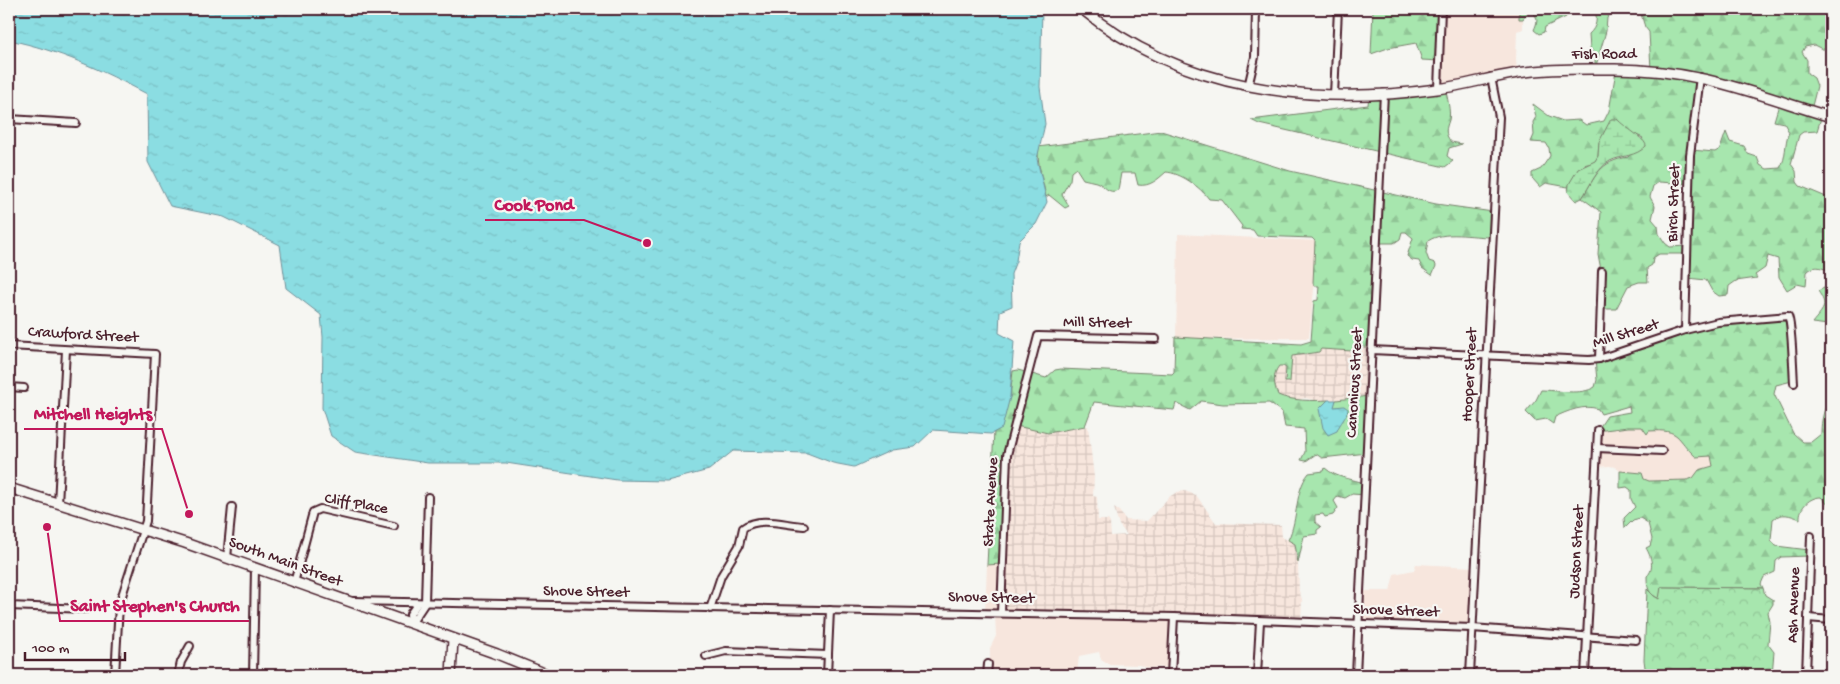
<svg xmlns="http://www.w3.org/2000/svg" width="1840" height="684" font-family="'Gochi Hand',sans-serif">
<defs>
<pattern id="industrial-grid" width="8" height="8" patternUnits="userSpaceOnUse" patternTransform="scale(1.25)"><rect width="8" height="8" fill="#f7e6dd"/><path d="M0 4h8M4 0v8" fill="none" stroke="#d5c5be"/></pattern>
<pattern id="forest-firs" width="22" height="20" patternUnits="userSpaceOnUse" patternTransform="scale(1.25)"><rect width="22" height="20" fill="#a7e6ae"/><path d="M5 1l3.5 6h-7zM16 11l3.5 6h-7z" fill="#91c596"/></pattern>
<pattern id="wetland-marsh" width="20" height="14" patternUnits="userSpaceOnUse" patternTransform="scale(1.25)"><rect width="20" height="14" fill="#a7e6ae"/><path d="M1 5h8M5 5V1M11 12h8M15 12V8" fill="none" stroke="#91c596"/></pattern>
<pattern id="park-crowns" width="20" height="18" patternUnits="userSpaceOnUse" patternTransform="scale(1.25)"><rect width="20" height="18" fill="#a7e6ae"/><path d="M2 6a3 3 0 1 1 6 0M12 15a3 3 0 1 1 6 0" fill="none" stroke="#91c596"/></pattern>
<pattern id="water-ripples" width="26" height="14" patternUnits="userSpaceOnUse" patternTransform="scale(1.25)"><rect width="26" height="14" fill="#8bdde2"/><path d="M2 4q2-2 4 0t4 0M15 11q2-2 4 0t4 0" fill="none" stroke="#79bdc2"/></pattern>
</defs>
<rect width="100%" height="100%" fill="#f6f6f2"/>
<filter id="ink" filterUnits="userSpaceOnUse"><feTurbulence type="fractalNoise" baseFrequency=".02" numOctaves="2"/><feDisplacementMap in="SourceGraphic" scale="10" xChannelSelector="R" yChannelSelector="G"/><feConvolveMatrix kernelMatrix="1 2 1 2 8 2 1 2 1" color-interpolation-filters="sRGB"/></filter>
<g filter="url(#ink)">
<g fill="#f7e6dd">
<polygon points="1442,9 1519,9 1519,18 1523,19 1523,29 1517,31 1516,59 1517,72 1439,87"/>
<polygon points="1178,234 1319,241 1309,338 1176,339"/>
<polygon points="1628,427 1642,427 1649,431 1668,430 1678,436 1686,448 1711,456 1714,466 1699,470 1693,478 1687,480 1649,481 1644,479 1642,473 1620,471 1615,467 1610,466 1595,467 1597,431"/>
<polygon points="1001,564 1173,617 1170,667 1148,668 1139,665 1109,664 1101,659 1099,652 1079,656 1077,675 990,675 990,648 996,636 995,614 985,612 987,565"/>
<polygon points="1416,564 1474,567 1471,625 1360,625 1361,591 1390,591 1394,574 1414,570"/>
</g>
<g fill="url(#industrial-grid)">
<polygon points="1356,347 1369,347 1369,396 1320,401 1305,398 1290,401 1278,395 1275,387 1275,370 1279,366 1286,368 1285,382 1292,356 1319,352 1320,349"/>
<polygon points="1016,426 1048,433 1088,426 1094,477 1093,496 1097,497 1098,520 1108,520 1110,523 1111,536 1127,535 1119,525 1114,508 1119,511 1126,520 1147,521 1169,497 1177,492 1185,491 1196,495 1216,523 1281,525 1282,537 1295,544 1298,563 1299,591 1302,599 1301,622 1002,613 1004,471"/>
</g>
<g fill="url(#forest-firs)" stroke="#78826c" fill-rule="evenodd">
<polygon points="1373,9 1442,9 1439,61 1422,60 1416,43 1388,48 1371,54"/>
<path d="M1519,9H1569L1566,17L1545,27L1544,32L1539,34L1534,30C1537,23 1539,18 1533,13H1527L1523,19H1519Z"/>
<path d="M1594,9H1615L1607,18L1606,31L1595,69V55L1590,48L1589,34C1597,27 1598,18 1594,9Z"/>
<path d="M1633,9H1831V49H1822L1814,45L1805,47L1802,52L1807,60V73L1814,78L1817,86L1811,110L1821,118L1817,131L1803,132L1799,135L1791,164L1796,171L1797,182L1800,186L1831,199V331L1828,325L1812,323C1823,309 1829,307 1818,291L1830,285L1831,275L1828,270C1819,267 1814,265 1807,272L1806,286L1797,284L1787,290L1779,277L1778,259L1768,256L1765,268L1755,275L1757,278L1736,281L1729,286L1728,295L1719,296L1712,291L1706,280L1687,278L1686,254H1659L1653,258L1652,265L1647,268L1648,282H1639L1628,286L1616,309H1600L1601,270L1598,254L1601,212L1582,198C1597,174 1599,162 1628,157L1643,138L1626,130L1617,119L1599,142L1598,156L1595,162L1584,165L1568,187L1546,183L1540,187L1532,178V173L1541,169L1550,156L1549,148L1546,143L1531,142L1534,135L1533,122L1536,117L1533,104L1549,116L1563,121L1579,120L1586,125L1604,121L1609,111L1616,71L1651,70L1649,32L1645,27L1641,14ZM1701,77L1780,101L1774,121L1784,123L1789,132C1784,144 1787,157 1780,168L1767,169L1760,165L1757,157L1748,154L1744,146L1730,142L1726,132L1720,149L1715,152L1691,150ZM1659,182L1688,184L1686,246L1670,247L1665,243L1659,234L1658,226L1652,219L1655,206L1650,197L1653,186Z"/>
<path d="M1445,88C1447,95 1451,113 1449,120C1446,129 1444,133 1451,142L1462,144L1449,148L1447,156L1453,161L1445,167L1259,124L1251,120L1368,105L1369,94Z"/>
<path d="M1161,131L1290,171L1436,204L1493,212L1491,237C1472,237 1444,230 1428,241L1426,253L1429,261L1435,263L1436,266L1432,275L1422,268L1419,261L1412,260L1407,256L1413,238L1406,232H1402L1400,239L1394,243H1378L1369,347H1356L1352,351L1321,349L1319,352L1292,356L1290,382H1285L1286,368L1283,366H1279C1272,374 1274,386 1278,395C1291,401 1314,401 1328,400L1325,406L1333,407L1336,400L1369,396L1367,453L1322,458L1316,454L1306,461L1301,460L1305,452L1304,429L1285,427L1282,412L1269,403L1223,404L1201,401L1190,410L1176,403L1174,410L1094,402L1085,426L1048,433L1016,426L1005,456L1001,564L987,565L994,431L1010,397L1013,371L1018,370L1046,378L1055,370L1061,369L1172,374L1174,372L1175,337L1301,344L1311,341L1314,301L1318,300L1319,286H1314L1313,283L1315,241L1312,238L1257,236L1253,230L1241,229L1242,226L1222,200L1209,199C1200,187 1181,173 1166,172C1158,179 1150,187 1138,185L1135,173H1121L1118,190C1108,195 1105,185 1096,182C1092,181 1087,180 1083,179L1076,168L1071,172L1070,180L1062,194L1069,206L1065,208L1049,195L1046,197C1043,180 1037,165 1038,147Z"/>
<path d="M1788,318L1792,381L1776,385L1774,394L1793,433L1803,442H1811L1821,434C1821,419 1824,408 1831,396V479L1828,494L1831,499V508L1821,497C1810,497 1799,507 1800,519C1790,515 1782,512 1773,519L1771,540L1776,546L1809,550V556L1781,557L1776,561L1775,572L1764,577L1761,584L1763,588L1661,587L1660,599C1648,594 1647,588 1647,576C1655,569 1651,556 1646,548L1650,546L1652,539L1648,523L1640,518L1633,520L1625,528L1624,518L1635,507L1631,499V490L1627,487L1620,488V471L1642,473L1644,479L1649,481L1687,480L1693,478L1699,470L1713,466L1711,456L1696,457C1675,438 1682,429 1649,431L1647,434L1642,427H1628L1597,431L1607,416L1630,412L1629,406L1601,414L1598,409C1585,404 1567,411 1555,417L1553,424L1546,419L1535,421L1526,412L1536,400L1541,390C1557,390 1581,396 1595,387L1597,380L1595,360L1709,324Z"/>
<path d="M1325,468C1337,479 1352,478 1366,484L1365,495L1352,494L1345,498L1338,496L1334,501L1338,508L1333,515L1325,517L1323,514L1315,515V522L1321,527L1317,530V534L1304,536L1298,563L1295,544L1288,540C1299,518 1294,491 1309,473L1324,471Z"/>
</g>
<path fill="url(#wetland-marsh)" stroke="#78826c" d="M1611,119H1617C1624,127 1646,139 1646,146C1636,157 1622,155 1610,161C1597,168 1590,186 1582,198L1576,201L1568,192L1569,184L1578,169L1595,161L1598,156L1599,142Z"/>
<polygon fill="url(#park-crowns)" stroke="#78826c" points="1661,587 1763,588 1765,595 1773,600 1773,604 1768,612 1770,622 1768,644 1774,652 1772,675 1646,675 1644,660 1647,589 1654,596 1659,599"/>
<g fill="url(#water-ripples)" stroke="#719199">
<path d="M9,9H1042L1040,87L1045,124L1037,159L1047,202L1036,224L1019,241L1016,261L1011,274L1012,306L1000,311L999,333L1014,341L1010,397L1002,428L991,434L933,430L915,447L892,450L854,467L833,463L807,453L733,451L709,470L667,481L617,480L506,463H428L355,452L331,436L322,408L323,337L321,315L286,288L280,245L224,217L170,206L148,162L147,94C102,70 58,50 9,40Z"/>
<path d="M1328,400H1336L1334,407L1344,406L1348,409C1347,418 1340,422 1337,431L1328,435L1323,428L1319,409Z"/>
</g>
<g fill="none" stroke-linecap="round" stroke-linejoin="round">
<defs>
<g id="minor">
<polyline points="1248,87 1255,57 1256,9"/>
<polyline points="1438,89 1441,9"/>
<polyline points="1334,95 1338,9"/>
<polyline points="9,119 76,123"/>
<polyline points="1685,330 1690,155 1700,77"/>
<polyline points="9,346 155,354 146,521 119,605 115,675"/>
<path d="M1371,350L1589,360L1599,359L1685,330L1718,322L1788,316C1792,322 1793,371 1794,383"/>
<polyline points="1599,359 1602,271"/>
<polyline points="9,387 24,388"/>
<polyline points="1597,448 1662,451"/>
<polyline points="58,504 66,350"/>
<polyline points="227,558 232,507"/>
<polyline points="294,583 313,512 320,509 394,526"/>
<polyline points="353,601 1174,617 1472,628 1636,640"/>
<polyline points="9,606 86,609"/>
<path d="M710,609L721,576L739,546L743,528C760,516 785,525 804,526"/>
<polyline points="1001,613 1007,455 1038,336 1156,339"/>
<polyline points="1808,618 1831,620"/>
<polyline points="411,624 425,603 428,497"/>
<polyline points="411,624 410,614 418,603"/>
<polyline points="706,656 726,651 828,655"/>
<polyline points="178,675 181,662 190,646"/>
<polyline points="253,675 255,568"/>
<polyline points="827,675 830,610"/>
<polyline points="987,675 988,664"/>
<polyline points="1171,675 1174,617"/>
<polyline points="1257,675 1260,621"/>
<polyline points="1356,675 1384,93"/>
<polyline points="1470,675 1499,117 1491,77"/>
<polyline points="1585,675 1598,430"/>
<polyline points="1806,675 1811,536"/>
</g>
<g id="secondary">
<path d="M1082,9C1182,91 1312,106 1437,89C1467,85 1495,76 1525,72C1554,68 1585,69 1615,69C1697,69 1755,94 1831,117"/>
<polyline points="9,488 185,543 497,654 549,675"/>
<polyline points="451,675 453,639"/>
</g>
</defs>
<use href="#minor" stroke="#4a1f2b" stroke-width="10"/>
<use href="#secondary" stroke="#4a1f2b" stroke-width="12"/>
<use href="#minor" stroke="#f6f6f2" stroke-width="6"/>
<use href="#secondary" stroke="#f6f6f2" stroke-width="9"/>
</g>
</g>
<g text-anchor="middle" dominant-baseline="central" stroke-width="4.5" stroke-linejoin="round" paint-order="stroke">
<g font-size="16" fill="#4a1f2b" stroke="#f6f6f2">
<text x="1604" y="55">Fish Road</text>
<text transform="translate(1675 203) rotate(-88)">Birch Street</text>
<text transform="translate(1097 324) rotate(1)">Mill Street</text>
<text transform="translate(1626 335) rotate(-17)">Mill Street</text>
<text transform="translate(83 336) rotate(3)">Crawford Street</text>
<text transform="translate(1471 375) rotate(-87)">Hooper Street</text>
<text transform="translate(1356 383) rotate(-87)">Canonicus Street</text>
<text transform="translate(992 502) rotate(-87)">State Avenue</text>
<text transform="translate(356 505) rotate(10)">Cliff Place</text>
<text transform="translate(1578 552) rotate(-87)">Judson Street</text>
<text transform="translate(285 563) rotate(20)">South Main Street</text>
<text transform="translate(586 593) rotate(1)">Shove Street</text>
<text transform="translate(991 599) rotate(1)">Shove Street</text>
<text transform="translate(1795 605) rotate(-88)">Ash Avenue</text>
<text transform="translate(1396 612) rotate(2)">Shove Street</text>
</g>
</g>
<path fill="none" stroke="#c2185b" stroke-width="2" d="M647 243L584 220H485M189 514L162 429H24M47 527L60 621H249"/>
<g fill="#c2185b" stroke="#f6f6f2" stroke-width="2">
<circle cx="647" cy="243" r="5"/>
<circle cx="189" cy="514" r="5"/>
<circle cx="47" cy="527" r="5"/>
</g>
<g font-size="18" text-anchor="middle" font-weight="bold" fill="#c2185b" stroke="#f6f6f2" stroke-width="4.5" stroke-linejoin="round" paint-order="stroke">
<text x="534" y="210">Cook Pond</text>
<text x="93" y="419">Mitchell Heights</text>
<text x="155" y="611">Saint Stephen's Church</text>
</g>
<rect width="1840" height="684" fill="none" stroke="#f6f6f2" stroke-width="30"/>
<rect x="15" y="15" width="1810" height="654" fill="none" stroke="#4a1f2b" stroke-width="2" filter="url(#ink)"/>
<path d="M25 652v8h100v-8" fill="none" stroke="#4a1f2b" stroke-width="2.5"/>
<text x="32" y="652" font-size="15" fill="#4a1f2b" stroke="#f6f6f2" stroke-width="4" paint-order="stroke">100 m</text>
</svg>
